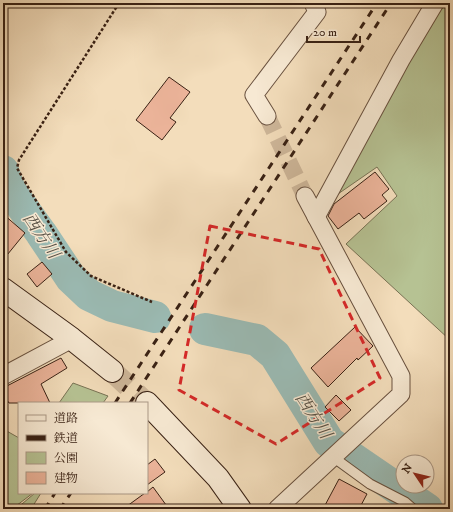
<svg xmlns="http://www.w3.org/2000/svg" width="453" height="512" font-family="'IM FELL DW Pica','Noto Serif JP',serif">
<rect width="100%" height="100%" fill="#f3ddbb"/>
<filter id="stains"><feTurbulence type="fractalNoise" baseFrequency=".005" numOctaves="4"/><feColorMatrix values="0 0 0 0 .2 0 0 0 0 .09 0 0 0 0 .02 0 0 0 .5 -.17"/></filter>
<radialGradient id="worn" r=".72"><stop offset=".6" stop-color="#630" stop-opacity="0"/><stop offset="1" stop-color="#630" stop-opacity=".3"/></radialGradient>
<g fill="#b6c293" stroke="#787254">
<polygon points="442,3 450,3 450,340 346,244 397,196 377,167 322,205"/>
<polygon points="73,383 108,396 103,403 59,403"/>
<polygon points="5,430 19,438 19,493 33,493 12,509 3,509 3,431"/>
<polygon points="35,493 41,493 31,509 16,509"/>
</g>
<g fill="none" stroke-linecap="round" stroke-linejoin="round">
<g stroke="#9bbbb4" stroke-width="32">
<polyline points="3,171 10,190 41,233 71,278 89,295 112,306 155,317"/>
<polyline points="205,329 257,340 275,355 329,442 427,509"/>
</g>
</g>
<g fill="#ebb399" stroke="#392114">
<polygon points="169,77 190,92 170,118 176,122 162,140 136,120"/>
<polygon points="375,172 389,189 382,195 387,201 364,219 359,213 338,229 328,216 334,204"/>
<polygon points="3,214 25,233 3,260"/>
<polygon points="42,262 52,274 37,287 27,274"/>
<polygon points="355,327 373,346 358,360 357,358 328,387 311,368"/>
<polygon points="61,358 67,368 41,384 50,403 9,403 3,394 3,388"/>
<polygon points="336,395 351,410 339,421 325,407"/>
<polygon points="155,459 165,472 147,485 147,465"/>
<polygon points="339,479 367,494 359,509 323,509"/>
<polygon points="153,487 169,509 123,509 145,493 147,493 147,492"/>
</g>
<g fill="none" stroke-linecap="round" stroke-linejoin="round">
<polyline stroke="#ceb79a" stroke-width="17" stroke-dasharray="17 8" stroke-linecap="butt" points="267,116 305,196"/>
<polyline stroke="#ceb79a" stroke-width="22" stroke-dasharray="22 11" stroke-linecap="butt" points="112,371 146,403"/>
<defs>
<polyline id="service" points="333,457 370,484 405,502 413,509"/>
<g id="minor">
<polyline points="267,116 254,95 317,12 313,3"/>
<polyline points="316,217 401,60 435,3"/>
<polyline points="3,376 72,339"/>
<polyline points="277,509 401,394 401,376 305,196"/>
</g>
<g id="secondary">
<polyline points="3,289 72,339 112,371"/>
<polyline points="147,403 218,478 240,509"/>
</g>
</defs>
<use href="#service" stroke="#68503e" stroke-width="11"/>
<use href="#minor" stroke="#68503e" stroke-width="19"/>
<use href="#secondary" stroke="#392114" stroke-width="24"/>
<polyline stroke="#392114" stroke-width="2.5" stroke-dasharray="3 2" stroke-linecap="butt" points="119,3 19,160 17,168 66,252 91,276 152,302"/>
<use href="#service" stroke="#f7e9d3" stroke-width="9"/>
<use href="#minor" stroke="#f7e9d3" stroke-width="17"/>
<use href="#secondary" stroke="#f7e9d3" stroke-width="22"/>
<g stroke="#392114" stroke-width="3" stroke-dasharray="7 7" stroke-linecap="butt">
<polyline points="115,403 377,3"/>
<polyline points="130,403 391,3"/>
<polyline points="45,509 55,493"/>
<polyline points="60,509 71,493"/>
</g>
</g>
<path fill="none" stroke="#d62828" stroke-width="3" stroke-dasharray="8 5" stroke-linejoin="round" d="M210,226L319,249L380,378L276,444L179,390Z"/>
<g text-anchor="middle" dominant-baseline="central" stroke-width="3" stroke-linejoin="round" paint-order="stroke">
<g font-size="17" font-style="italic" fill="#564f44" stroke="#f7e9d3">
<text transform="translate(41 236) rotate(56)">西方川</text>
<text transform="translate(313 416) rotate(57)">西方川</text>
</g>
</g>
<rect width="453" height="512" fill="none" stroke="#f3ddbb" stroke-width="16"/>
<rect x="4" y="4" width="445" height="504" fill="none" stroke="#392114" stroke-width="2"/>
<rect x="8" y="8" width="437" height="496" fill="none" stroke="#392114"/>
<rect x="18" y="402" width="130" height="92" fill="#f7e9d3" stroke="#ab9987"/>
<rect x="26" y="415" width="20" height="6" fill="#f7e9d3" stroke="#ab9987"/>
<text x="54" y="422" font-size="12" fill="#392114">道路</text>
<rect x="26" y="435" width="20" height="6" fill="#392114" stroke="#ab9987"/>
<text x="54" y="442" font-size="12" fill="#392114">鉄道</text>
<rect x="26" y="452" width="20" height="12" fill="#b6c293" stroke="#ab9987"/>
<text x="54" y="462" font-size="12" fill="#392114">公園</text>
<rect x="26" y="472" width="20" height="12" fill="#ebb399" stroke="#ab9987"/>
<text x="54" y="482" font-size="12" fill="#392114">建物</text>
<g transform="translate(415 474) rotate(305)"><circle r="19" fill="#f7e9d3" stroke="#ab9987"/>
<path d="M0-3L7 15L0 10L-7 15Z" fill="#8f2418"/>
<text y="-6" font-size="11" font-weight="bold" text-anchor="middle" fill="#392114">N</text>
</g>
<path d="M307 36v6h53v-6" fill="none" stroke="#392114" stroke-width="2"/>
<text x="313" y="36" font-size="12" fill="#392114" stroke="#f7e9d3" stroke-width="3" paint-order="stroke">20 m</text>
<rect width="100%" height="100%" filter="url(#stains)"/>
<rect width="100%" height="100%" fill="url(#worn)"/>
</svg>
